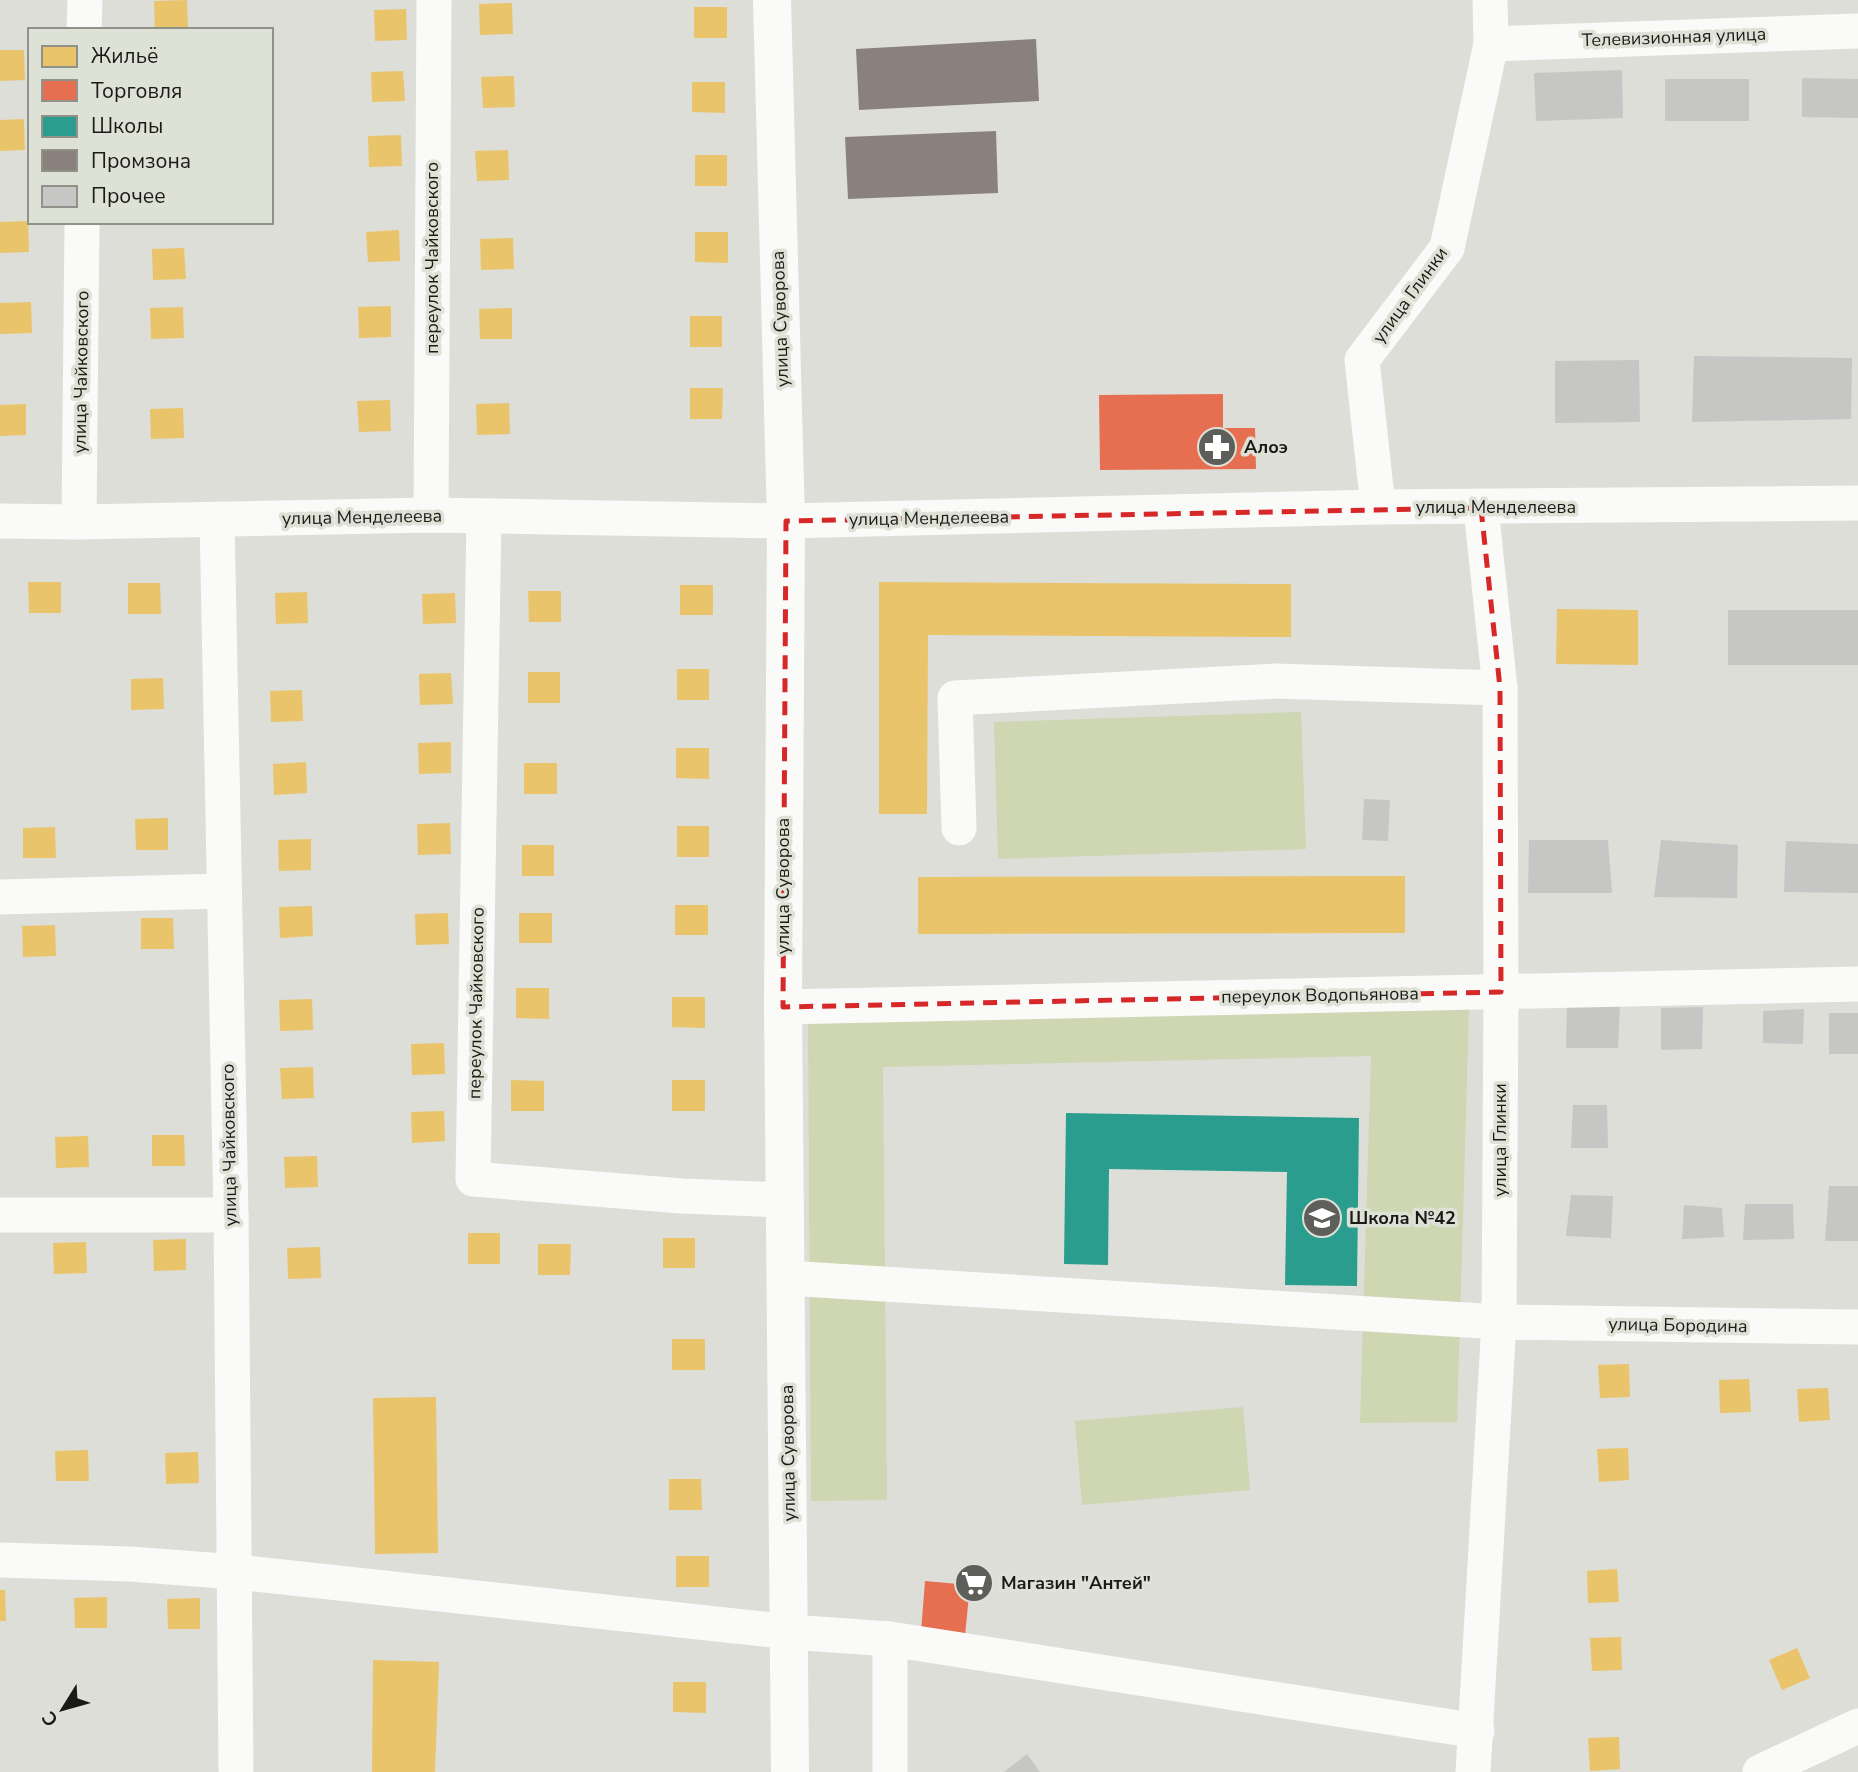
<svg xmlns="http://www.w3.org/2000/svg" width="1858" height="1772" font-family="'Nunito Sans',sans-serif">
<rect width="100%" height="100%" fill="#ddded8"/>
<g fill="#ced6b2">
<polygon points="1301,712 1306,849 998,859 994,722"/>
<polygon points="1469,1008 1457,1422 1360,1423 1371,1056 883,1067 887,1500 811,1501 808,1016"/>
<polygon points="1243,1407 1250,1490 1082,1505 1075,1421"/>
</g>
<g fill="#e9c46a">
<polygon points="187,0 188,30 155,30 154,1"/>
<polygon points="512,3 513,34 480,35 479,4"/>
<rect x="694" y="7" width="33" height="31"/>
<polygon points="406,9 407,40 375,41 374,10"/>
<polygon points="0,50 24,50 25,80 0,81"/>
<polygon points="403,71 405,101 372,102 371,72"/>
<polygon points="514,76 515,107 483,108 481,77"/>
<polygon points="692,82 725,82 725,113 692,112"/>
<polygon points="24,119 25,150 0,151 0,120"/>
<polygon points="401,135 402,166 369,167 368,136"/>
<polygon points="508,150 509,180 477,181 475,151"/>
<rect x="695" y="155" width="32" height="31"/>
<polygon points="28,221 29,252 0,253 0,222"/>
<polygon points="399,230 400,261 368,262 366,232"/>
<polygon points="695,232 728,232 728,263 695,262"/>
<polygon points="513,238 514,269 481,270 480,239"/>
<polygon points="184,248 186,279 153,280 152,249"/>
<polygon points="31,302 32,333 0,334 0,303"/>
<polygon points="391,306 391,337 359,338 358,307"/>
<polygon points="183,307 184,338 151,339 150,308"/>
<polygon points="512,308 512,339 480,339 479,309"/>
<rect x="690" y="316" width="32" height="31"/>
<polygon points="690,388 723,388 722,419 690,419"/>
<polygon points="390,400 391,431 359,432 357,401"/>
<polygon points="509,403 510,434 477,435 476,404"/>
<polygon points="26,404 26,435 0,436 0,405"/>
<polygon points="183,408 184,438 151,439 150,409"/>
<polygon points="28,582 61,582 61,613 29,613"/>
<polygon points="879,582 1291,584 1291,637 928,635 927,814 879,814"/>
<polygon points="128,583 160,583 161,614 128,614"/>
<rect x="680" y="585" width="33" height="30"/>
<polygon points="528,591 561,591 561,622 529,622"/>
<polygon points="307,592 308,623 276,624 275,593"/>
<polygon points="455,593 456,623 423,624 422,594"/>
<polygon points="1557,609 1638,610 1638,665 1556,664"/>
<rect x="677" y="669" width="32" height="31"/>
<rect x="528" y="672" width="32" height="31"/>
<polygon points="451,673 453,704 420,705 419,674"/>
<polygon points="163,678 164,709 131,710 131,679"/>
<polygon points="302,690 303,721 271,722 270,691"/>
<polygon points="451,742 451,773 419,774 418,743"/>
<polygon points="676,748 709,748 709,779 676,778"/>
<polygon points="306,762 307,793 274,795 273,764"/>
<rect x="524" y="763" width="33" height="31"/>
<polygon points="168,818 168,850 136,850 135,819"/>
<polygon points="450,823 451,854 418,855 417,824"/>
<rect x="677" y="826" width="32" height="31"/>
<polygon points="55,827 56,858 23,858 23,828"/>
<polygon points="311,839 311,870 279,871 278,840"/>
<rect x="522" y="845" width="32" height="31"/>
<polygon points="1405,876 1405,933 918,934 918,877"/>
<rect x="675" y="905" width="33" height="30"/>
<polygon points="312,906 313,936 280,938 279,907"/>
<polygon points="448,913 449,944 416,945 415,914"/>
<rect x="519" y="913" width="33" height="30"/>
<polygon points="141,918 173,918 174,949 141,949"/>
<polygon points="55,925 56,956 23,957 22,926"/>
<polygon points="516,988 549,988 549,1019 516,1018"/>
<polygon points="672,997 705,997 705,1028 672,1027"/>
<polygon points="312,999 313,1030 280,1031 279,1000"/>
<polygon points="444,1043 445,1074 412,1075 411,1044"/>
<polygon points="313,1067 314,1098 282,1099 280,1068"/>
<polygon points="511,1080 544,1081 544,1111 511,1111"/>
<rect x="672" y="1080" width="33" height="31"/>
<polygon points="444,1111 445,1141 412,1143 411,1112"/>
<polygon points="152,1135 184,1135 185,1166 152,1166"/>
<polygon points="88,1136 89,1167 56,1168 55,1137"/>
<polygon points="317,1156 318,1187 285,1188 284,1157"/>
<rect x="468" y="1233" width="32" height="31"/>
<rect x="663" y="1238" width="32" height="30"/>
<polygon points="186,1239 186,1270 154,1271 153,1240"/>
<polygon points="86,1242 87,1273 54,1274 53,1243"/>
<polygon points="538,1244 571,1244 570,1275 538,1275"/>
<polygon points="320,1247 321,1278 288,1279 287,1248"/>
<rect x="672" y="1339" width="33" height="31"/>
<polygon points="1629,1364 1630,1397 1600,1398 1598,1365"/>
<polygon points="1749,1379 1751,1412 1720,1413 1719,1380"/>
<polygon points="1828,1388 1830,1420 1799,1422 1797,1389"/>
<polygon points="436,1397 438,1553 375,1554 373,1398"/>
<polygon points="1628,1448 1629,1480 1599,1482 1597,1449"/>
<polygon points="88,1450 89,1481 56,1481 55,1451"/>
<polygon points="198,1452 199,1483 166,1484 165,1453"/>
<polygon points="669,1479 701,1479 702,1510 669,1510"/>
<rect x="676" y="1556" width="33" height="31"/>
<polygon points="1617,1569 1619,1602 1588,1603 1587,1571"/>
<polygon points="0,1590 5,1590 6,1621 0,1621"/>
<polygon points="107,1597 107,1628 75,1628 74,1598"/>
<polygon points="200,1598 200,1629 168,1629 167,1599"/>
<polygon points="1621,1637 1622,1670 1592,1671 1590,1638"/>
<polygon points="1797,1648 1810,1678 1782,1690 1769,1660"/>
<polygon points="373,1660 439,1662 435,1772 372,1772"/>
<polygon points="673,1682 706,1682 706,1713 673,1712"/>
<polygon points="1619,1737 1620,1769 1590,1771 1588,1738"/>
</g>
<g fill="#e76f51">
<polygon points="1223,394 1223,428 1255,428 1256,469 1100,470 1099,395"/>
<polygon points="925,1581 970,1585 965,1636 921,1632"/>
</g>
<polygon fill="#2a9d8f" points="1066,1113 1359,1118 1357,1286 1285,1285 1287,1172 1109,1169 1108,1265 1064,1264"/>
<g fill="#8a817c">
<polygon points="1036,39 1039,101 859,110 856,49"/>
<polygon points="996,131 998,193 848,199 845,137"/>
</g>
<g fill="#c6c6c5">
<polygon points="1622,70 1623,118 1536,121 1534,73"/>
<polygon points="1802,78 1858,79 1858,118 1802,117"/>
<rect x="1665" y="79" width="84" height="42"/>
<polygon points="1694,356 1852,358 1851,419 1692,422"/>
<polygon points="1639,360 1640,422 1555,423 1555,361"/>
<rect x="1728" y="610" width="130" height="55"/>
<polygon points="1364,799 1390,800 1388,841 1362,840"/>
<polygon points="1529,840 1608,840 1612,893 1528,893"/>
<polygon points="1661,840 1738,845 1737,898 1654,897"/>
<polygon points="1786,841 1858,844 1858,893 1784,892"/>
<polygon points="1567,1005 1620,1005 1618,1048 1566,1048"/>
<polygon points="1703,1007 1702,1049 1661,1050 1661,1008"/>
<polygon points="1804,1009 1803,1044 1763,1043 1763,1011"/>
<rect x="1829" y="1013" width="29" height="41"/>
<polygon points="1573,1105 1607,1105 1608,1148 1571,1148"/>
<polygon points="1829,1186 1858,1186 1858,1241 1825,1241"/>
<polygon points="1571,1195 1613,1196 1611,1238 1566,1236"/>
<polygon points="1745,1204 1793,1204 1794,1239 1743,1240"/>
<polygon points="1684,1205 1722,1208 1724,1237 1682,1239"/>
<polygon points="1027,1754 1040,1772 1004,1772"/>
</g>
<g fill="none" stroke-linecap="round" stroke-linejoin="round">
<g stroke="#fafaf9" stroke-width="35">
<polyline points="84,30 85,0"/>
<polyline points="1491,44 1858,31"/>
<polyline points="1378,507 1362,360 1447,248 1491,44 1490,0"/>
<polyline points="431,515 434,0"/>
<polyline points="484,516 473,1179 682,1196 784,1200"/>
<polyline points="217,519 231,1215 236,1772"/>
<polyline points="0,521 79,522 431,515 786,521 1378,507 1858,503"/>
<polyline points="79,522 82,222"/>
<polyline points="959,828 955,698 1275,681 1500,688"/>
<polyline points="0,897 224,891"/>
<polyline points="783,1007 1858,984"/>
<polyline points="0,1215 231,1215"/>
<polyline points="786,1278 1499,1322 1858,1327"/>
<polyline points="0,1560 130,1564 236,1572 790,1632 890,1639 1477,1731"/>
<polyline points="890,1639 890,1772"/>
<polyline points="1473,1772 1499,1322 1501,992 1500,688 1481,508"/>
<polyline points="1760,1772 1858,1726"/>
</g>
<polyline stroke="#fafaf9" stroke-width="38" points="772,0 786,521 783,1007 790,1772"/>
</g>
<path fill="none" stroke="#d62828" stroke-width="5" stroke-dasharray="14 9" stroke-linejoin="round" d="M1481,508L1500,688L1501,992L783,1007L786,521Z"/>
<defs>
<symbol id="pharmacy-disc" viewBox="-11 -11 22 22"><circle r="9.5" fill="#5e5f5b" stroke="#dee1d5"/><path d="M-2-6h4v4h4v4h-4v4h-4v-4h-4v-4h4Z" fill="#fff"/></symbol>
<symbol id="school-disc" viewBox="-11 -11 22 22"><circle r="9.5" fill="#5e5f5b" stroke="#dee1d5"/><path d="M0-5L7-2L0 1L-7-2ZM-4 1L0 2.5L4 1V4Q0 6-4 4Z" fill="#fff"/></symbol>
<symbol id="supermarket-disc" viewBox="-11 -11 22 22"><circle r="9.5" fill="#5e5f5b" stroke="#dee1d5"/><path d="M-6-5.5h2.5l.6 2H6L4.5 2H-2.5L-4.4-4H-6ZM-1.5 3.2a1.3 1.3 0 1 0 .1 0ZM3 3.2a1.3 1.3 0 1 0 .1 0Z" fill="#fff"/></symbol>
</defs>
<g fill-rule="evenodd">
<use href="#pharmacy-disc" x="1195" y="425" width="44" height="44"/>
<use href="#school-disc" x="1300" y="1196" width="44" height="44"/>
<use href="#supermarket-disc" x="952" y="1561" width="44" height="44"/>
</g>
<g text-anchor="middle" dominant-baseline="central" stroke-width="7" stroke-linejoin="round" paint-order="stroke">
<g font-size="18" fill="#1a1b17" stroke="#dee1d5">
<text transform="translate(1674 37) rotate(-2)">Телевизионная улица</text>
<text transform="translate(432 258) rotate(-90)">переулок Чайковского</text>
<text transform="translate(1410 295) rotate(-54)">улица Глинки</text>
<text transform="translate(780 319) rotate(-92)">улица Суворова</text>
<text transform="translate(81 372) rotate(-89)">улица Чайковского</text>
<text x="1496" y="507">улица Менделеева</text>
<text transform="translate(362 517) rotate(-1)">улица Менделеева</text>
<text transform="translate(929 518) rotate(-1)">улица Менделеева</text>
<text transform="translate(783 886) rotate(-90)">улица Суворова</text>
<text transform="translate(1320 995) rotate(-1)">переулок Водопьянова</text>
<text transform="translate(476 1003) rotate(-89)">переулок Чайковского</text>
<text transform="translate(1500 1140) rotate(-90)">улица Глинки</text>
<text transform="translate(229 1145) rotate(-91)">улица Чайковского</text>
<text transform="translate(1678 1325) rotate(1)">улица Бородина</text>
<text transform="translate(788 1453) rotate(-91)">улица Суворова</text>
</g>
<g font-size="18" font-weight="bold" fill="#1a1b17" stroke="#dee1d5" text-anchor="start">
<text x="1244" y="447">Алоэ</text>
<text x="1349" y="1218">Школа №42</text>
<text x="1001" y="1583">Магазин "Антей"</text>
</g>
</g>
<rect x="28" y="28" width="245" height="196" fill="#dee1d5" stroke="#909289" stroke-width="2"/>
<rect x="42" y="46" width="35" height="21" fill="#e9c46a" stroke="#909289" stroke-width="2"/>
<text x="91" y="63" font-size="21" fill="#1a1b17">Жильё</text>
<rect x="42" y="80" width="35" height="21" fill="#e76f51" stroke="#909289" stroke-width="2"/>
<text x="91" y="98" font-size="21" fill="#1a1b17">Торговля</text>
<rect x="42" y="116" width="35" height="21" fill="#2a9d8f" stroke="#909289" stroke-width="2"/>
<text x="91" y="133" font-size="21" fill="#1a1b17">Школы</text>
<rect x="42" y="150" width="35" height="21" fill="#8a817c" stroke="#909289" stroke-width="2"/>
<text x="91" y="168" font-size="21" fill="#1a1b17">Промзона</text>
<rect x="42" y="186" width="35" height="21" fill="#c6c6c5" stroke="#909289" stroke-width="2"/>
<text x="91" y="203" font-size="21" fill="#1a1b17">Прочее</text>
<g transform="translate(63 1709) rotate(233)" stroke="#dee1d5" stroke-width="5" paint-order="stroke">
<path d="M0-5L12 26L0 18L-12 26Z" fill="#1a1b17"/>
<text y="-10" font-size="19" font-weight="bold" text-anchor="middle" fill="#1a1b17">С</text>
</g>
</svg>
